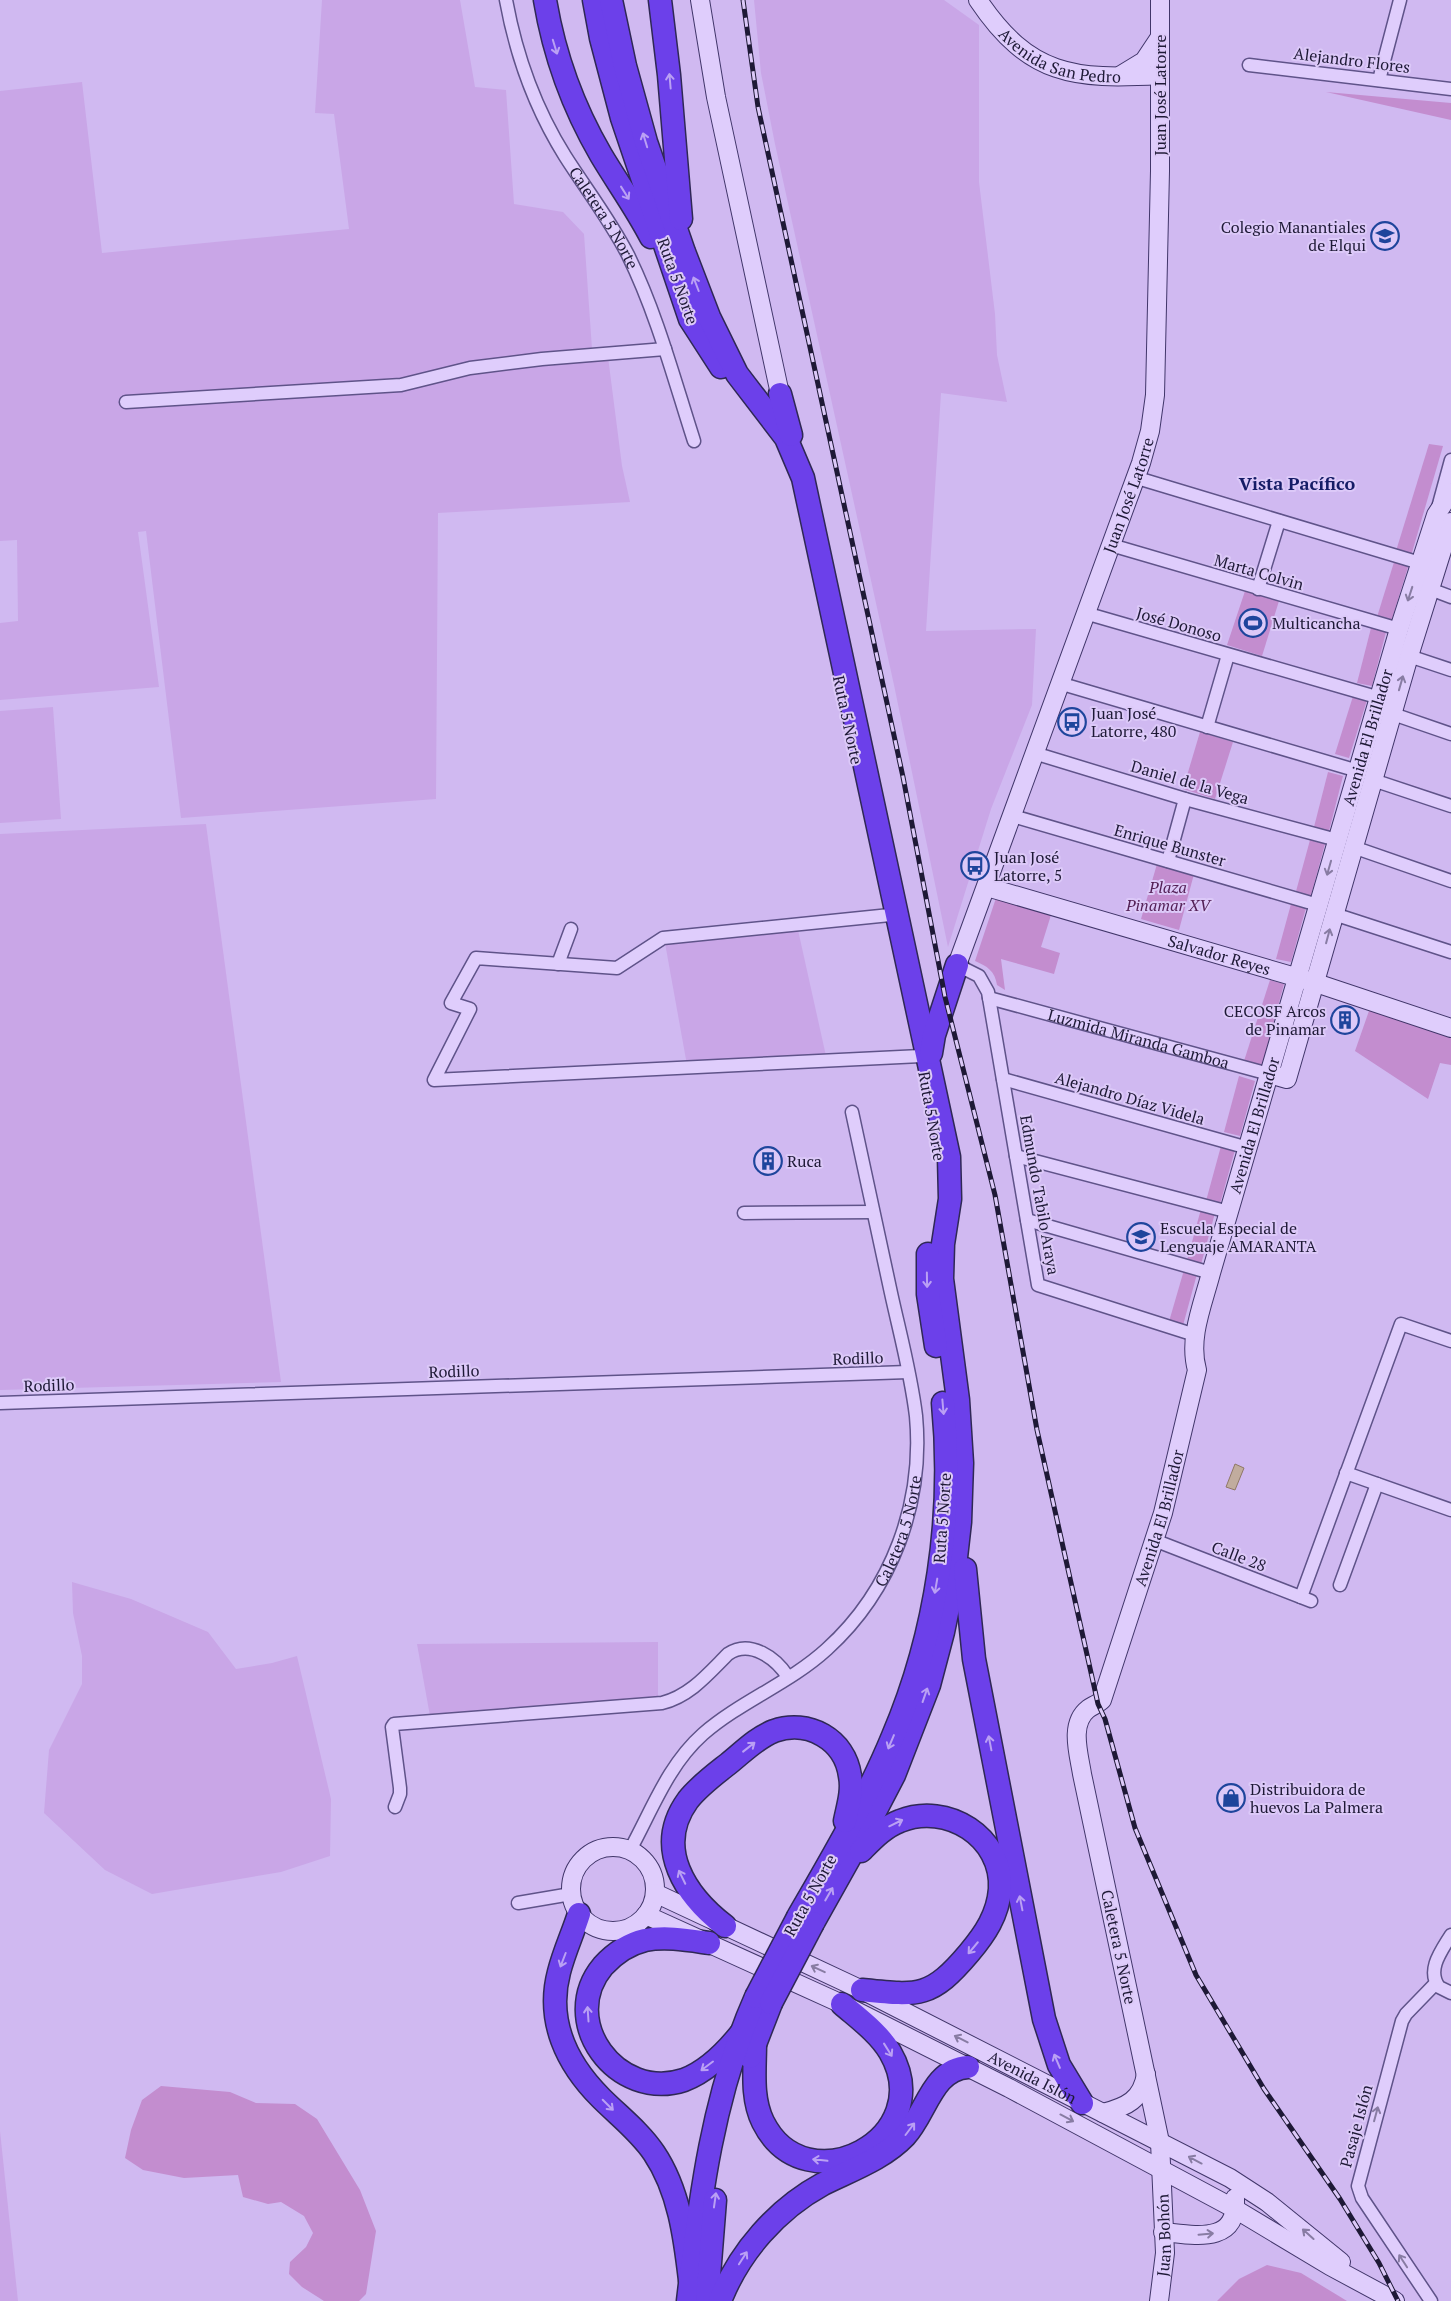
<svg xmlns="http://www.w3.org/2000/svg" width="1451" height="2301" font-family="'PT Serif',serif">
<rect width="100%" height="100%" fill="#d0b9f1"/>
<g fill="#c9a6e7">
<polygon points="322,0 460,0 475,87 506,90 514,204 563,212 584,234 592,349 608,357 622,466 630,502 438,513 436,799 181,818 146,531 138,532 159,687 0,700 0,623 18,621 17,540 0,541 0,91 82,82 102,253 349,229 334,114 315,113"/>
<polygon points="754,0 944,0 979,25 979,182 995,314 997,355 1007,402 941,393 926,631 1036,629 1032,705 991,809 948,947 894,685 775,144 761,73"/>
<polygon points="53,707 61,819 0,823 0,711"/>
<polygon points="206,824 281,1382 0,1390 0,834"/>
<polygon points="798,930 826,1056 687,1065 665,943"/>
<polygon points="72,1582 131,1599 208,1632 236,1669 272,1663 297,1656 331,1799 330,1856 281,1872 152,1894 105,1870 44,1813 49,1750 82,1684 82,1656 73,1613"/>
<polygon points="658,1642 658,1700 430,1716 417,1644"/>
<polygon points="0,2131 18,2301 0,2301"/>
</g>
<g fill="#c38dcf">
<polygon points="1326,92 1451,103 1451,120"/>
<polygon points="1429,444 1443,446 1411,556 1396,551"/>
<polygon points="1395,559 1409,564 1391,622 1377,617"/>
<polygon points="1245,591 1279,601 1262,656 1227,645"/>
<polygon points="1371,628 1386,632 1372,686 1357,683"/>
<polygon points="1354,693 1368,697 1349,758 1335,754"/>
<polygon points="1200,732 1233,742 1215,799 1183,789"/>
<polygon points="1328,772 1343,776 1329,831 1314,827"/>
<polygon points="1310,840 1325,844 1310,899 1295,895"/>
<polygon points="1157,864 1194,874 1179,930 1141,919"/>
<path d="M996,898L1051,915L1041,947L1060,953L1054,974L1001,959L1005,990L997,985C995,971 987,966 975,961Z"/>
<polygon points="1291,904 1306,908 1291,962 1276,959"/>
<polygon points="1270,980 1284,984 1262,1066 1244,1061"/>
<polygon points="1370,1008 1451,1035 1451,1065 1440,1063 1428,1099 1355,1051"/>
<polygon points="1239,1076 1255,1081 1240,1136 1224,1132"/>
<polygon points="1221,1146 1235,1150 1220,1204 1206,1201"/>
<polygon points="1201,1209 1215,1213 1200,1268 1186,1264"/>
<polygon points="1184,1270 1197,1274 1182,1329 1168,1325"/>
<polygon points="161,2086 230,2092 256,2103 295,2104 317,2119 360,2190 376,2231 366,2294 359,2301 324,2301 302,2287 289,2274 290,2262 306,2247 313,2233 304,2216 281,2202 268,2204 243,2197 238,2175 184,2178 143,2170 125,2158 131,2130 142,2100"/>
<polygon points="1267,2265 1301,2273 1347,2301 1217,2301 1239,2279"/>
</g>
<polygon fill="#c1ac9e" stroke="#8f7866" points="1235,1464 1244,1468 1235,1490 1226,1487"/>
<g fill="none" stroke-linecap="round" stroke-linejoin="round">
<defs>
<g id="street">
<path id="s1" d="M506,0C516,55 535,108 565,156C586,189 610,220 628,255C657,314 674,379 694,441"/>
<polyline points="1249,65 1451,89"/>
<polyline points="1379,80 1400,0"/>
<polyline points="126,402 401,385 470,368 542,359 665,349"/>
<polyline points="1134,477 1420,563"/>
<polyline points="1439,504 1451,460"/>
<polyline points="1111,545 1399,629"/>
<polyline points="1258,589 1279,521"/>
<polyline points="1430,589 1451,597"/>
<polyline points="1085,613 1380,698"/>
<polyline points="1409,656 1451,670"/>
<polyline points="1059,683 1358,771"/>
<polyline points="1393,714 1451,734"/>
<polyline points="1207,727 1228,655"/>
<polyline points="1034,753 1185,799 1337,840"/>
<polyline points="1373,780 1451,806"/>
<polyline points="1013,816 1318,905"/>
<polyline points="1353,847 1451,881"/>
<polyline points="1168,861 1185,799"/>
<polyline points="1334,914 1451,952"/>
<polyline points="890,915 663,938 617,968 476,958 451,1003 470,1009 434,1080 921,1056"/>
<polyline points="558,964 571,929"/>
<polyline points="957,965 979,976 988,992 1038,1285 1195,1335"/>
<path id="s2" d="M989,998L1269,1074"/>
<polyline points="1003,1079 1248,1148"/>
<polyline points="1016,1156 1229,1212"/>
<polyline points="744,1213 873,1212"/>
<polyline points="1027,1220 1211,1273"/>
<polyline points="0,1403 908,1372"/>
<polyline points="1346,1473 1451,1510"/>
<polyline points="1154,1540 1311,1601"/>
<polyline points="1340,1585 1377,1484"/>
<polyline points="1301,1597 1401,1324 1451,1341"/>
<path d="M395,1807L400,1794V1788L392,1727L394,1724L662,1703C690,1696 708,1674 728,1654C750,1639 776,1658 788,1677"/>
<path id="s3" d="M630,1850C652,1810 668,1765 703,1734C741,1701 790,1683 827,1649C892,1590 924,1503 916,1416C911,1374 900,1334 891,1293C878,1233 865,1172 852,1112"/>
<polyline points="518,1903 571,1894"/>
<path d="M1451,1935C1442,1950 1426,1970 1439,1987L1451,1993"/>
<polyline points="1431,2301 1362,2198 1358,2186 1402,2021 1406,2014 1436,1983"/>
</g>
<g id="secondary">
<polyline points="700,0 716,97 780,394"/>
<path id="s4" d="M978,0C1029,76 1074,80 1160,75"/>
<polyline points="1121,75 1144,61 1160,37"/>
<path id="s5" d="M987,887L1316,983L1451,1028"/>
<path id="s6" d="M957,965L1141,463L1150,431L1155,395L1160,171V0"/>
<polyline points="1269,1074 1287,1079 1409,656 1451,522"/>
<circle cx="613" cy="1889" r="42"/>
<path id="s7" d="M655,1893L862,1990L1230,2178L1267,2202L1341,2262"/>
<polyline points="646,1915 842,2004 1009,2088 1235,2209 1330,2266 1395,2301"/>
<path d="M1103,2113C1126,2107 1142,2100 1146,2074"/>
<path d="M1163,2232C1194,2235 1238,2245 1235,2198"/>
<path id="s8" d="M1159,2301L1165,2253L1160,2142L1082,1774C1079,1754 1069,1724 1088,1709C1092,1706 1098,1704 1102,1700L1163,1513L1197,1370C1188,1338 1203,1304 1211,1273L1399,629L1436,515L1451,492"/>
</g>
<g id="highway">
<path d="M545,0C554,54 573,107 601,155C617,182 636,208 651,237"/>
<polyline points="594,0 601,38 622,118 690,319 721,367"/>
<polyline points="611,0 625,66 646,142 684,252 709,317 737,374 786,438 803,478 949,1157 950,1199 943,1244 942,1279 958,1400 962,1463 960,1522 953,1584 943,1632 929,1685 894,1775 869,1823 813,1923"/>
<polyline points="660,0 669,75 681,219"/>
<polyline points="780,394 791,435"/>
<polyline points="931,1053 934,1035 957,965"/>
<polyline points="928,1254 928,1294 936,1346"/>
<polyline points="965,1569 974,1659 1044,2019 1059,2065 1082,2103"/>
<path d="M861,1851C872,1840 884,1827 900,1821C947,1802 1003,1837 1000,1889C998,1915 985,1934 969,1953C931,1998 919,1996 862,1990"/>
<path d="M579,1914C573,1933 564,1952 559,1972C546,2021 567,2064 601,2098C619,2116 640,2132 654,2153C679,2190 685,2237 690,2280"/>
<path d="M798,1917C832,1858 867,1799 893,1736C937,1633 954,1515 943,1403"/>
<path d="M725,1926C686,1896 653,1848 688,1800C699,1786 714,1775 728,1764C742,1753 756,1738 774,1731C808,1719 845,1739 850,1776C853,1791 848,1806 845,1821"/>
<path d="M709,1943C688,1940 666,1936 645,1940C628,1944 614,1954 603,1966C557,2021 617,2102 684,2080C708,2071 727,2051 742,2032"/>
<path d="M755,2043C755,2069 751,2098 763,2122C806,2208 940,2138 890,2052C879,2033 858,2018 842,2004"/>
<polyline points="750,2057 771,2003"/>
<path d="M688,2301C700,2197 713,2094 756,1997"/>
<polyline points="707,2301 715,2200"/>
<path d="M720,2301C739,2252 777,2209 823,2184C851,2170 883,2159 905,2136C926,2114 932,2069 968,2067"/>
</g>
</defs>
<use href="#street" stroke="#5f5389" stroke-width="15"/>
<use href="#secondary" stroke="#41366a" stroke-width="20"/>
<use href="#highway" stroke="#2f2855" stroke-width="25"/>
<use href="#street" stroke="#dfcdfc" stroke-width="12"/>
<use href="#secondary" stroke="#dfcdfc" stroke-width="18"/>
<use href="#highway" stroke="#6c40ea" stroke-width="22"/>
<defs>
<polyline id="rail" points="743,0 758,107 903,777 945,997 995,1195 1037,1430 1098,1704 1105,1719 1135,1828 1196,1975 1264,2089 1340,2199 1379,2263 1398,2301"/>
</defs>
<use href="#rail" stroke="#1e1936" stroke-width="5"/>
<use href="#rail" stroke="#dcc9f8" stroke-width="3" stroke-dasharray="9" stroke-linecap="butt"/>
<defs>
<g id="highway-bridge">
<polyline points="756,1997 798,1917"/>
<polyline points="771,2003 813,1923"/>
</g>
</defs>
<use href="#highway-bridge" stroke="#2f2855" stroke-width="25" stroke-linecap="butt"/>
<use href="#highway-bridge" stroke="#6c40ea" stroke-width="22"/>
</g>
<defs><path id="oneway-shaft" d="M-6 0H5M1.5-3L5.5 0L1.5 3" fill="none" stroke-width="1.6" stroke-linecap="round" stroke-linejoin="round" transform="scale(1.25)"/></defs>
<g stroke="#baa0f4">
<use href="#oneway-shaft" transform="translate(555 47) rotate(73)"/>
<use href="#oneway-shaft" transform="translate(670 81) rotate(-95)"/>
<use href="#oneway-shaft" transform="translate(645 140) rotate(-107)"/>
<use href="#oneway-shaft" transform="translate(625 193) rotate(58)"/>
<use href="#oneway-shaft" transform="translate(696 284) rotate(-111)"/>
<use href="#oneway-shaft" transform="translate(927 1280) rotate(89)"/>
<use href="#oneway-shaft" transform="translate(943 1407) rotate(85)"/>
<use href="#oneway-shaft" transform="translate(936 1586) rotate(100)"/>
<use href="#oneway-shaft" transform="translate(925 1695) rotate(-71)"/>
<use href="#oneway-shaft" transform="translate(891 1742) rotate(113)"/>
<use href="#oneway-shaft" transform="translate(990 1743) rotate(-101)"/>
<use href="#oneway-shaft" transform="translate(749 1747) rotate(-38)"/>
<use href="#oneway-shaft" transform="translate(896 1823) rotate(-26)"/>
<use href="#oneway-shaft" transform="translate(682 1877) rotate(-116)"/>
<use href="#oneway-shaft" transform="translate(829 1894) rotate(-60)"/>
<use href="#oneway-shaft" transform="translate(1021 1903) rotate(-101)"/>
<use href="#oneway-shaft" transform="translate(973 1948) rotate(130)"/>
<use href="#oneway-shaft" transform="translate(563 1960) rotate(111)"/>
<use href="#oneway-shaft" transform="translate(588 2014) rotate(-94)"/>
<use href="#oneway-shaft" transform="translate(888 2050) rotate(58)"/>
<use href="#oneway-shaft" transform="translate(1057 2061) rotate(-113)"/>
<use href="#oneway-shaft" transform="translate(707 2066) rotate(143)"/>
<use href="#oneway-shaft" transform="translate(608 2105) rotate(45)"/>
<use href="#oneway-shaft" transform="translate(910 2129) rotate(-53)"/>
<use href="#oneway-shaft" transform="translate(820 2160) rotate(-174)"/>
<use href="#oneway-shaft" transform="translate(715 2200) rotate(-82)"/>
<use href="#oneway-shaft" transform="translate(743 2258) rotate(-57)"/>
</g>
<g stroke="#887ca3">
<use href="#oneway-shaft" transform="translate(1410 594) rotate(108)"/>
<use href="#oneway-shaft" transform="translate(1401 683) rotate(-74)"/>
<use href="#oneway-shaft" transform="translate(1329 868) rotate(106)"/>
<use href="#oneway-shaft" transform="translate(1328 936) rotate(-75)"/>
<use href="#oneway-shaft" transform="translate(818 1969) rotate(-155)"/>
<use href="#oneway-shaft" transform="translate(961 2039) rotate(-153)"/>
<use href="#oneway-shaft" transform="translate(1376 2114) rotate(-75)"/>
<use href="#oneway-shaft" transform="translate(1067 2118) rotate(28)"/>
<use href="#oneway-shaft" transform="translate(1195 2160) rotate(-152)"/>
<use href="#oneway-shaft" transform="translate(1206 2234) rotate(-5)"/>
<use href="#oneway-shaft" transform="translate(1308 2234) rotate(-138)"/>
<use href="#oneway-shaft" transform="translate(1403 2261) rotate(-123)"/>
</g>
<defs>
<symbol id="school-ring" viewBox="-11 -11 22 22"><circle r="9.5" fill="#dcc9f8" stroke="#1e459c" stroke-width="1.5"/><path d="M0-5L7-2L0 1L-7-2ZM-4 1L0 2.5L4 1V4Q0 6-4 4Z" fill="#1e459c"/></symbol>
<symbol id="stadium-ring" viewBox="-11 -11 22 22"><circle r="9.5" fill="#dcc9f8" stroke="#1e459c" stroke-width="1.5"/><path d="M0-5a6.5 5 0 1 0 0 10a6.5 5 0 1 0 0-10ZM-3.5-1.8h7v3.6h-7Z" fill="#1e459c"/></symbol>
<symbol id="bus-ring" viewBox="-11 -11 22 22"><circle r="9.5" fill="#dcc9f8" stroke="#1e459c" stroke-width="1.5"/><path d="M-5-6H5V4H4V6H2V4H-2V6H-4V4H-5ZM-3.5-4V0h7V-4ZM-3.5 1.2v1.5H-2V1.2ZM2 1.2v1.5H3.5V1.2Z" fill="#1e459c"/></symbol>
<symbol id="building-ring" viewBox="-11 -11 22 22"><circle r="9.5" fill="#dcc9f8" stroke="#1e459c" stroke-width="1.5"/><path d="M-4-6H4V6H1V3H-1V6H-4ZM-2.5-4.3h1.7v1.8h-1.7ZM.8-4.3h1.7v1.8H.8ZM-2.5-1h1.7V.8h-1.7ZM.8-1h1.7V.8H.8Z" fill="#1e459c"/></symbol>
<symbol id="shop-ring" viewBox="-11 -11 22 22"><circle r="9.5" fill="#dcc9f8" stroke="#1e459c" stroke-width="1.5"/><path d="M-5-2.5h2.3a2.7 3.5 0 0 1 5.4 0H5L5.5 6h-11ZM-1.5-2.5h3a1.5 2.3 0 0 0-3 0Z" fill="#1e459c"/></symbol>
</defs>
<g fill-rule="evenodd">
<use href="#school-ring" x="1369" y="220" width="32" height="32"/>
<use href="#stadium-ring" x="1237" y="607" width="32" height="32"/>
<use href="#bus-ring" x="1056" y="706" width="32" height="32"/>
<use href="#bus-ring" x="959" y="850" width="32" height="32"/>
<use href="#building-ring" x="1329" y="1004" width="32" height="32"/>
<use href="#building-ring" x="752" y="1145" width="32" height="32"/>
<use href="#school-ring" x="1125" y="1221" width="32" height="32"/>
<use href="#shop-ring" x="1215" y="1782" width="32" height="32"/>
</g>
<g text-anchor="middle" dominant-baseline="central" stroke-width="4" stroke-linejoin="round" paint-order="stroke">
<g font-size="16" fill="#1e1936" stroke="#dcc9f8">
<text stroke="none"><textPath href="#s4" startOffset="105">Avenida San Pedro</textPath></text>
<text transform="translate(1352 60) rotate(7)">Alejandro Flores</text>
<text transform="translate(1160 95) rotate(-90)">Juan José Latorre</text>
<text stroke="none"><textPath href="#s1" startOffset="241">Caletera 5 Norte</textPath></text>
<text transform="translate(678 281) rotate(70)">Ruta 5 Norte</text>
<text stroke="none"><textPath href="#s6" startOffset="500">Juan José Latorre</textPath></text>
<text transform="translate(1259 572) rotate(16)">Marta Colvin</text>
<text transform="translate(1179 624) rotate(16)">José Donoso</text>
<text transform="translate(848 720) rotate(78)">Ruta 5 Norte</text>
<text stroke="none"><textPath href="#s8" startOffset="1622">Avenida El Brillador</textPath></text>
<text transform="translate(1190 782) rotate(16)">Daniel de la Vega</text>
<text transform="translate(1170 845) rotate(16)">Enrique Bunster</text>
<text stroke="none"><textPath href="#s5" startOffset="242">Salvador Reyes</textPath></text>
<text stroke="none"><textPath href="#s2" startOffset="155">Luzmida Miranda Gamboa</textPath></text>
<text transform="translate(1130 1098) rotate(16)">Alejandro Díaz Videla</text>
<text transform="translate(932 1116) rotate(80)">Ruta 5 Norte</text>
<text stroke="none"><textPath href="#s8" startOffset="1218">Avenida El Brillador</textPath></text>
<text transform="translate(1040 1195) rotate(80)">Edmundo Tabilo Araya</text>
<text transform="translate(858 1358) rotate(-2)">Rodillo</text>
<text transform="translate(454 1371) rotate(-2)">Rodillo</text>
<text transform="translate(49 1385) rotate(-2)">Rodillo</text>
<text stroke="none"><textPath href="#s8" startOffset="812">Avenida El Brillador</textPath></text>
<text transform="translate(942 1518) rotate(-86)">Ruta 5 Norte</text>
<text stroke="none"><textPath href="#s3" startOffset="429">Caletera 5 Norte</textPath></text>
<text transform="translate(1239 1556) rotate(21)">Calle 28</text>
<text transform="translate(810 1895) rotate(-61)">Ruta 5 Norte</text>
<text transform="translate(1119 1947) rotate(78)">Caletera 5 Norte</text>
<text stroke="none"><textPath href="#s7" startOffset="420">Avenida Islón</textPath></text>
<text transform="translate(1356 2126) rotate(-75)">Pasaje Islón</text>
<text stroke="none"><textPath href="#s8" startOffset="66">Juan Bohón</textPath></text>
</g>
<g font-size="16" fill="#1e1936" stroke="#dcc9f8" text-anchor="start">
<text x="1366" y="227" text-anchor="end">Colegio Manantiales<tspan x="1366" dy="18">de Elqui</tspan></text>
<text x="1272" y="623">Multicancha</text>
<text x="1091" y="713">Juan José<tspan x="1091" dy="18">Latorre, 480</tspan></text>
<text x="994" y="857">Juan José<tspan x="994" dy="18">Latorre, 5</tspan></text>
<text x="1326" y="1011" text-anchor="end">CECOSF Arcos<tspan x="1326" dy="18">de Pinamar</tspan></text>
<text x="787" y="1161">Ruca</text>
<text x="1160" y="1228">Escuela Especial de<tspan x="1160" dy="18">Lenguaje AMARANTA</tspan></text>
<text x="1250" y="1789">Distribuidora de<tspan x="1250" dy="18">huevos La Palmera</tspan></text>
</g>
<g font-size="16" font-style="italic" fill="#521e54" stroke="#dcc9f8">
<text x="1168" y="887">Plaza<tspan x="1168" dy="18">Pinamar XV</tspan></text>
</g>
<g font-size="18" font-weight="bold" fill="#151c66" stroke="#dcc9f8">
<text x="1297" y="483">Vista Pacífico</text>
</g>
</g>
</svg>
